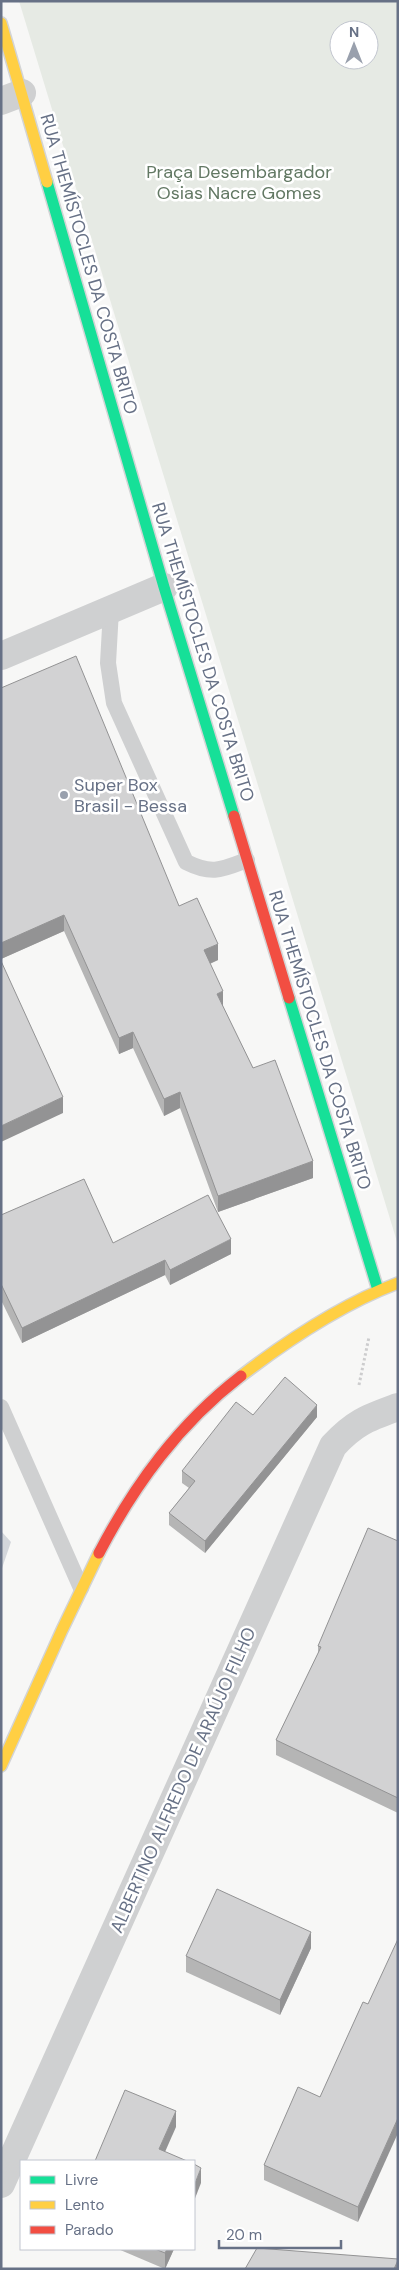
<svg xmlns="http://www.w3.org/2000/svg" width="399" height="2270" font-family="'DM Sans',sans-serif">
<rect width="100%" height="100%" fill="#f7f7f6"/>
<path fill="#e6eae4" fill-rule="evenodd" d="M19,1H398V1245ZM339,30H369V60H339Z"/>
<polygon fill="#d3d6db" points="1,1531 11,1542 1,1571"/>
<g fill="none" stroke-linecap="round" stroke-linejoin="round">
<defs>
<g id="fast">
<polyline points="47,182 164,587 234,816"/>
<polyline points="289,998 378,1290"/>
</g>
<g id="slow">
<polyline points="1,23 47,182"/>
<path d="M241,1376C288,1340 342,1304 398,1283"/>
<polyline points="1,1766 62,1630 99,1553"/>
</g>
<g id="jam">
<polyline points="234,816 289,998"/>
<path d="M99,1553C135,1484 179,1424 241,1376"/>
</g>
</defs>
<use href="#fast" stroke="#d3d4d5" stroke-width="14"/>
<use href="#slow" stroke="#d3d4d5" stroke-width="14"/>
<use href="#jam" stroke="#d3d4d5" stroke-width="14"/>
<polyline stroke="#cdcdce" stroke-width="3" stroke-dasharray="2.5 2.5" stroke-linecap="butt" points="359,1385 369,1337"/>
<g stroke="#cfd0d1" stroke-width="16">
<path d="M111,610L108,663L114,703L186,862C212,875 221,870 247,860"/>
<polyline points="1,1407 81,1588"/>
</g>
<g stroke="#cfd0d1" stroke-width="28">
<polyline points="1,101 22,93"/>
<polyline points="1,656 164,587"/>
<path d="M1,2184L333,1446C355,1422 368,1418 398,1407"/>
</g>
<use href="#fast" stroke="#16e098" stroke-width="11"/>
<use href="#slow" stroke="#ffcf43" stroke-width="11"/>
<use href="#jam" stroke="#f24e42" stroke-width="11"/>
</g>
<g fill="#b5b5b5">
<polygon points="1,688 179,906 218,960 210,964 223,1007 253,1068 313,1178 218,1212 180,1108 164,1116 133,1048 119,1054 64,931 1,959"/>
<polygon points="1,1215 113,1243 231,1254 170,1285 165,1275 22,1343 1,1300"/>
<polygon points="253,1415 317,1417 205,1553 169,1525 169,1513 189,1488 182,1483 182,1471"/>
<polygon points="398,1541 398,1813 276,1755 276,1740 318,1654 318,1646"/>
<polygon points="311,1948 280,2015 186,1972 186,1956"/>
<polygon points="368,2004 358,2222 264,2180 264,2165 320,2097"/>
<polygon points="118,2249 174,2249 165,2269"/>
</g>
<g fill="#939394">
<polygon points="64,915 64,931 1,959 1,943"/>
<polygon points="218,944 218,960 204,966 204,950"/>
<polygon points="223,991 223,1008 217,994"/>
<polygon points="133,1032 133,1048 119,1054 119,1038"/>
<polygon points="180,1092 180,1108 164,1116 164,1099"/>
<polygon points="63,1097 63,1113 1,1142 1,1126"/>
<polygon points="313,1161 313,1178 218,1212 218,1196"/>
<polygon points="231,1239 231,1254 170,1285 170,1270"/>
<polygon points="165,1260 165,1275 22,1343 22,1328"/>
<polygon points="317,1405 317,1417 205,1553 205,1541"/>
<polygon points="311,1932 311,1948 280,2015 280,2000"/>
<polygon points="176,2111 176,2127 161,2161 159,2149"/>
<polygon points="398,2118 398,2133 358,2222 358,2207"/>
<polygon points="201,2168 201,2183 194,2201 194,2186"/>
<polygon points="167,2249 174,2249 165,2269 165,2253"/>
<polygon points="398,2260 398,2269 394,2269"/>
</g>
<g fill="#d2d2d3" stroke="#939394">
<polygon points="76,656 179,906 197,898 218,944 204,950 223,991 217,994 253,1068 275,1060 313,1161 218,1196 180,1092 164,1099 133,1032 119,1038 64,915 1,943 1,688"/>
<polygon points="1,961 63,1097 1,1126"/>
<polygon points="84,1179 113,1243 208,1195 231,1239 170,1270 165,1260 22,1328 1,1284 1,1215"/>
<polygon points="285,1377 317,1405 205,1541 169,1513 195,1481 182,1471 236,1402 253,1415"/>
<polygon points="368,1528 398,1541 398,1798 276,1740 321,1647 318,1646"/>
<polygon points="217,1889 311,1932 280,2000 186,1956"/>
<polygon points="398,1939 398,2118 358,2207 264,2165 298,2087 320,2097 363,2002 368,2004"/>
<polygon points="125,2090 176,2111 159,2149 187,2161 95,2161"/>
<polygon points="194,2164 201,2168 194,2186"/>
<polygon points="257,2248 398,2259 398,2260 394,2269 245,2269"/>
<polygon points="155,2249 167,2249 165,2253"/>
</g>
<circle fill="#99a0ad" stroke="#fff" stroke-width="2" cx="64" cy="795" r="5"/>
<g text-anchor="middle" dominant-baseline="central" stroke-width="5" stroke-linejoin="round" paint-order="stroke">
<g font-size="18" fill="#627863" stroke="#fff">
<text x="239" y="172">Praça Desembargador<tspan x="239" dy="21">Osias Nacre Gomes</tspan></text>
</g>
<g font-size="18" fill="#677186" stroke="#fff">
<text transform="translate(89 264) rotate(74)">RUA THEMÍSTOCLES DA COSTA BRITO</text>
<text transform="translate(203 652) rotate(73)">RUA THEMÍSTOCLES DA COSTA BRITO</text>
<text transform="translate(320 1040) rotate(73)">RUA THEMÍSTOCLES DA COSTA BRITO</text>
<text transform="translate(183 1780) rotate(-66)">ALBERTINO ALFREDO DE ARAÚJO FILHO</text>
</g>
<g font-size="18" fill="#677186" stroke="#fff" text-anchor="start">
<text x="74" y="785">Super Box<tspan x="74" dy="21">Brasil - Bessa</tspan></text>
</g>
</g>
<rect width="399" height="2270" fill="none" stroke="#677186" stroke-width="5"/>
<rect x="20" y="2160" width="175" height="90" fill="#ffffff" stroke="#c2c6cf"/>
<rect x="30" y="2176" width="25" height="8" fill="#16e098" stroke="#c2c6cf"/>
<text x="65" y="2185" font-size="15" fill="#677186">Livre</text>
<rect x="30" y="2201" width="25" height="8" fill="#ffcf43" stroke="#c2c6cf"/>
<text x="65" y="2210" font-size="15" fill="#677186">Lento</text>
<rect x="30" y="2226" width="25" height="8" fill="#f24e42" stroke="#c2c6cf"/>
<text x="65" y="2235" font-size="15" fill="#677186">Parado</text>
<g transform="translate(354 45)"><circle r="24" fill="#ffffff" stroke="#c2c6cf"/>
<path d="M0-4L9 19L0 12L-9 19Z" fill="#99a0ad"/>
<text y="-8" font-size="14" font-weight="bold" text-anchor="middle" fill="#677186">N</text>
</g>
<path d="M219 2240v8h122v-8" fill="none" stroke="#677186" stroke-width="2.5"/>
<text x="226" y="2240" font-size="15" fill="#677186" stroke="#ffffff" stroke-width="4" paint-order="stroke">20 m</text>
</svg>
